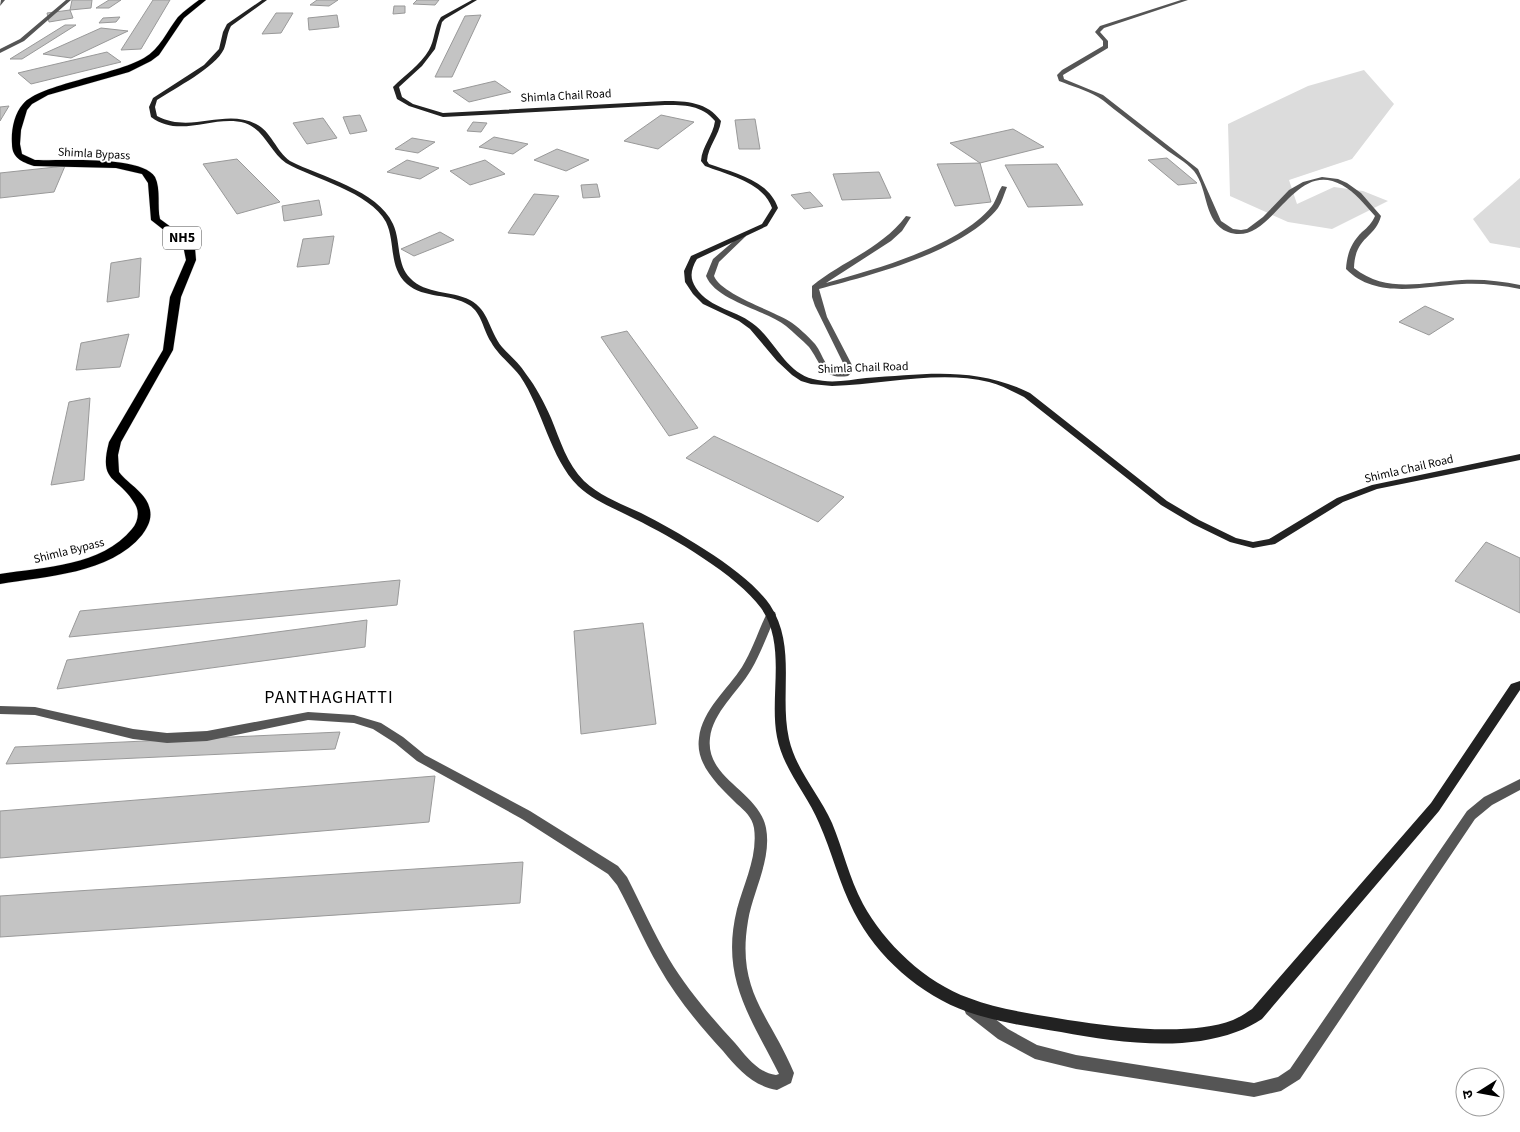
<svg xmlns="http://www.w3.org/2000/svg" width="1520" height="1132" font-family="'Source Sans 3','Noto Sans Devanagari',sans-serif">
<rect width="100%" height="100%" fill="#fff"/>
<g fill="#dcdcdc">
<polygon points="1364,70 1394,104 1352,159 1289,180 1297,204 1334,187 1363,191 1388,201 1332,229 1288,222 1230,196 1228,124 1308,86"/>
<polygon points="1520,178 1520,248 1490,243 1473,219"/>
</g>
<g fill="#c4c4c4" stroke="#999">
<polygon points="72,0 92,0 91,8 70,10"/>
<polygon points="109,0 121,0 109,8 96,8"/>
<polygon points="153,0 170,0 141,49 121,50"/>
<polygon points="317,0 338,0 329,6 310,5"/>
<polygon points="417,0 439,0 435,5 413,4"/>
<polygon points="394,6 405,6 405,13 393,14"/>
<polygon points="70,10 73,18 49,22 47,13"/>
<polygon points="276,13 293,13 281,33 262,34"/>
<polygon points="337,15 339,27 309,30 308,18"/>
<polygon points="481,15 452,77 435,77 465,16"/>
<polygon points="120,17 116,22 99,23 103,18"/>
<polygon points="65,25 76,25 22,59 10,59"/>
<polygon points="101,28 128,31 71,58 43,54"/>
<polygon points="107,52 121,62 31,84 18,73"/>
<polygon points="495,81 511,92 469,102 453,91"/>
<polygon points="9,106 0,121 0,107"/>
<polygon points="360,115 367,131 350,134 343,117"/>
<polygon points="661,115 694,122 658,149 624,141"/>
<polygon points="323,118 337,138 307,144 293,123"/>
<polygon points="755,119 760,149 739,149 735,120"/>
<polygon points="473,122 487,123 481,132 467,131"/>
<polygon points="1013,129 1044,147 980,163 950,143"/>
<polygon points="494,137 528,144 513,154 479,147"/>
<polygon points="412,138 435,142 418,153 395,149"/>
<polygon points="557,149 589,160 566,171 534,160"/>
<polygon points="1167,158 1197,183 1178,185 1148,160"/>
<polygon points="237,159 280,202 237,214 203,164"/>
<polygon points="407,160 439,168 420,179 387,172"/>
<polygon points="485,160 505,174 470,185 450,171"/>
<polygon points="980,163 991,202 955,206 937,164"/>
<polygon points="1057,164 1083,205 1028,207 1005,165"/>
<polygon points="65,166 54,192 0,198 0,173"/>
<polygon points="879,172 891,198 842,200 833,174"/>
<polygon points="597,184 600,197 583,198 581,185"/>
<polygon points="810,192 823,206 804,209 791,195"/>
<polygon points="534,194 559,196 534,235 508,233"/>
<polygon points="319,200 322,215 284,221 282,206"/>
<polygon points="440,232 454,240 414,256 401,249"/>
<polygon points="334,236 329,264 297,267 303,239"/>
<polygon points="141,258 139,297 107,302 111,263"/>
<polygon points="1425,306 1454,319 1429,335 1399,322"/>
<polygon points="627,331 698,428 669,436 601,337"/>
<polygon points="129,334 120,367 76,370 81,343"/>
<polygon points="90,398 84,480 51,485 69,402"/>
<polygon points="714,436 844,497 818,522 686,458"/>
<polygon points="1486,542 1520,558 1520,613 1455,581"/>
<polygon points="400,580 397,605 69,637 80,611"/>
<polygon points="367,620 365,647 57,689 67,660"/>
<polygon points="643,623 656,724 581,734 574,631"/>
<polygon points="340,732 335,749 6,764 15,747"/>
<polygon points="435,776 429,822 0,858 0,811"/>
<polygon points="523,862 520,903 0,937 0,896"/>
</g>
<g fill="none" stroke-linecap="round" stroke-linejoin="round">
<defs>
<path id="trunk" d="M199,0H206L184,18L159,55L151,61L129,72L48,95L32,104L27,110L21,130L20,144L22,154L35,160C59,161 142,155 155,177C161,189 157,207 160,219L190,241L195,248L196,260L181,297L173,350L121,442L118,455L119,472C129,485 147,493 150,510C152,520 147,528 142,535C110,574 46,576 0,584V574C44,567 102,566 132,529C138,522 140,512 135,504C118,475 98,484 109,442L163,350L170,297L186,260L183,245L151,220L148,183L142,174L116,168L34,166C22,162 12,158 12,144C11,131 14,114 23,104C40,84 115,75 144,58C160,49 167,31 178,17C184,11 192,5 199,0Z"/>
</defs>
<use href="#trunk" stroke="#dbdbdb" stroke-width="1"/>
<g fill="#555" fill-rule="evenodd">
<polygon points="1,0 5,0 0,6"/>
<polygon points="66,0 71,0 24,41 0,53 0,49 20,39"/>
<path d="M1181,0H1188L1104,28L1100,32L1108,41V48L1063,75L1064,79L1103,95L1198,169L1221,221L1233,229L1241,230L1247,229L1263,217L1289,190L1303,182L1322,177L1338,179L1347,183L1361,193L1381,216C1375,239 1355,236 1354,268C1387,294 1423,282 1462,280C1482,279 1501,281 1520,285V289C1501,285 1481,283 1462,284C1424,286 1376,300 1346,269C1347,254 1351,243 1362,232C1368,227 1372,223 1375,216C1365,205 1355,192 1342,185C1292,157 1272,249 1228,232C1203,222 1209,190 1194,171C1186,162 1173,155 1164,148C1149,136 1134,125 1119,113C1112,108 1105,101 1098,97C1086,90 1072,86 1059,81L1057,75L1062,70L1103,46V41L1095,32L1100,26Z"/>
<path d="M1002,186L1007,187C1004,194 1002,202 998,208C963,252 871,275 819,289L827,317L852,365L853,371L848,376C822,380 821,363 809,347C802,340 793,332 786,326C766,310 716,301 706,276L713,259L742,234H746V236L719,262L714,276C721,294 771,310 789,321C797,326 808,336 815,344C825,357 823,370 843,371L845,370L844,365L815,306L812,297V286C844,260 881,249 906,216L911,217L902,231L891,241L826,283C875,269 959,247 992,206C996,201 998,192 1002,186Z"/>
<path d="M771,611L775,612L776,615C768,633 761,653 751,670C738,692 713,712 710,738C705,779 759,791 766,828C772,859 753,891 748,921C736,992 770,1015 794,1073L791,1083L777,1090C753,1086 738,1069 723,1051C699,1025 676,997 659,967C643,940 632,912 617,885L608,874L522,819L417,761L395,743L373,729L354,723L308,720L207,741L167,743L133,739L35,715L0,714V706L35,707L133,729L167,733L207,731L308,712L354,715L381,723L403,737L425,755L530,811L618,866L627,877C641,904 653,932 669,959C687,989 711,1017 735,1043C746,1056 758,1073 776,1075L779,1074C750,1016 720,978 737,909C744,883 758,856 754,828C752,817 745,811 737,804C719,786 695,765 699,738C702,710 728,689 742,667C752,651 758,632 766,615L767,612Z"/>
<polygon points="1520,779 1520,790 1492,805 1475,819 1300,1079 1281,1091 1254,1097 1076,1069 1035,1059 998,1039 966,1014 964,1009 966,1004 971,1002 976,1004 1008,1029 1037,1045 1076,1055 1254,1083 1278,1077 1290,1069 1467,811 1484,797"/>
</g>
<g fill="#222" fill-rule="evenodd">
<path d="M262,0H267L231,26C227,33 227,41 224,49C215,68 175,88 157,100L155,107L157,116C191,134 224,108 256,124C271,131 276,151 290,161C321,177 378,190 393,224C401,241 396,264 410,278C426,295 451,290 470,300C489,310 489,331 502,347C510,356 519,363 526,374C536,387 544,402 551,418C560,440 567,464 584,481C600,496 621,504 641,513C678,532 747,571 770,605C797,646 779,694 789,739C796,770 819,794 832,823C843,849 849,878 863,904C884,943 926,983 969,998C1000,1010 1035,1014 1068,1020C1115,1027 1188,1037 1233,1020C1240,1017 1246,1013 1252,1009L1431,803L1511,684L1520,681V690L1439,811L1262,1019C1254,1024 1245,1029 1236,1032C1183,1052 1115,1042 1061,1032C1030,1027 998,1022 968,1012C920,995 877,957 854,912C839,883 832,852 819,823C807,794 783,769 777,737C769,696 787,645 761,608C737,575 672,537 635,519C616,509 594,501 578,486C550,458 543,410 520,376C511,364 498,355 491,342C483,330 482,313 469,305C450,293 424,299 407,284C388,267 396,243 386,222C370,192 314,179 286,163C270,152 265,130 245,123C214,114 180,139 151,117L149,107L153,98L204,65L219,49L223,32L227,24Z"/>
<path d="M472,0H477L445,19L442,22L435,49L422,66L399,87L402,97L413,104L443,113L665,101C687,101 707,102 721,121C719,136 708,146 707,161L709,164C734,173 769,180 778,208L767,226L697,259C691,269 689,278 696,288C710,309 738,310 756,326C776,343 786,372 813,379C831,384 849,380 866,378C926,374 975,366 1030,393L1167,501L1199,520L1236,538L1253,542L1269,539L1337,498L1372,485L1520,454V460L1377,489L1343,502L1275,544L1253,548L1230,542L1193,524L1161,505L1024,397C1012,391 1001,385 989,382C938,370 883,385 832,386L811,384L801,381L792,375L777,361L750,329L739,321L703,304L693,294L685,282L684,271L691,256L762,224L772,208C763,182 728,175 705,166L701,161C702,146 713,136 715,121C702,105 684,105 665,105L443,117L409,106L397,99L393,87C405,75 420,65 429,50C435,40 434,27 441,17Z"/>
</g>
<use href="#trunk" fill="#000" fill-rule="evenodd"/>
</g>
<g text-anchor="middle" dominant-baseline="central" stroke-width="4" stroke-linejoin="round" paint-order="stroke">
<g font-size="12" fill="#000" stroke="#fff">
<text transform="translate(566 96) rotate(-3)">Shimla Chail Road</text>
<text transform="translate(94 154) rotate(3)">Shimla Bypass</text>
<text transform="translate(863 368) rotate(-2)">Shimla Chail Road</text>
<text transform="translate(1409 469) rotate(-13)">Shimla Chail Road</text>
<text transform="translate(69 551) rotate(-14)">Shimla Bypass</text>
</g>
<rect fill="#fff" stroke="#4c4c4c" stroke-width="1" x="163" y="226.5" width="38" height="23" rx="4"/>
<g font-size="14" font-weight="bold" fill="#000">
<text x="182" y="238">NH5</text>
</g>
<g font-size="18" letter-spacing="1" fill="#000" stroke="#fff">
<text x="329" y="697">PANTHAGHATTI</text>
</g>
</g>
<g transform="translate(1480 1092) rotate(259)"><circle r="24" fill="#ffffff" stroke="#999999"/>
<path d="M0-4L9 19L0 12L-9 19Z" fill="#000000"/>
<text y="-8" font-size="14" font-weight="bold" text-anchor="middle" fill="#000000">उ</text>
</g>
</svg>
